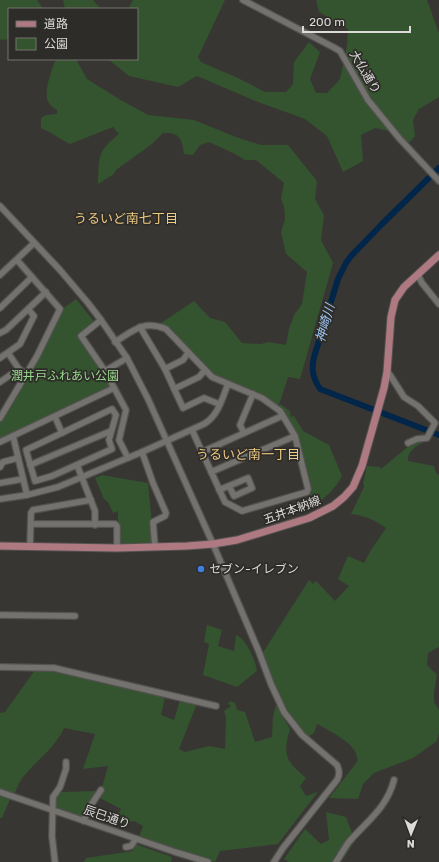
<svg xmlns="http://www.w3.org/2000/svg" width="439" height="862" font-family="Rubik,'Noto Sans JP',sans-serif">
<rect width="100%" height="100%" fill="#383633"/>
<g fill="#34532f">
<polygon points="0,0 37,0 43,9 9,9 9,39 2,40 0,39"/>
<polygon points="63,0 93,0 101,9 65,9"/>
<polygon points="133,0 225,0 198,57 201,62 219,70 236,77 265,92 286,92 293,84 294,62 309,42 320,52 310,79 316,93 327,93 340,79 347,46 348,29 319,12 316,0 427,0 439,33 439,97 419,109 413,120 415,136 410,142 404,142 394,132 375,128 361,135 363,161 343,172 327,136 305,119 258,102 197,76 178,87 129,76 108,59 137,59 137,9 128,9"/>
<path d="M56,59H76L87,79L119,99L148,115L194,120L236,137L261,145H288L317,181L315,199L324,215L321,240L333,263L300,379L288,377L278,408L213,375L161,323L194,301L210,318L225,322L242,343L261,344L269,342L286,345L289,329L294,315L302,304L307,272L286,254L281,232L285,219L284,206L281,199L284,183L256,160H245L235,154L209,142L200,145L193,155L184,154C182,139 180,132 163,133L152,144L116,170L114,174L98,184C99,156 97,152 119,134L113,127L70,144C60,139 51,132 41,128V118L46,115L57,114V110C54,108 51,106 49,103C42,94 52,69 56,59Z"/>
<polygon points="76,299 96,324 78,337 93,358 111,388 0,443 0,422 39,357 61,310"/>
<path d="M280,404L290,411L291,417L294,416L303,431L329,445L342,476C335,489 325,499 312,506L298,443L278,411Z"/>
<path d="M416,442L422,443C415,447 407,452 408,461L434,466L436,473L439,475V647L428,653L427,665L437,675L434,692V702L439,710V734L437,741L413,758L374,773L363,784L358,799L329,798L357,762C361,745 329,731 317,724L314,733L308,737C283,715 274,684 262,654L309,580L313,584L316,581L335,601L349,586L338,579L348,556L364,563L371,550L386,528C376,521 364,515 351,514L364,487V484H363L367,466L380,467L381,469L410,445Z"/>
<polygon points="102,475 148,483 154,545 118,545 118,511 113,513 108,502 104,499 95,478"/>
<path d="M207,625L222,630L218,646L234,651L236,635C246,638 256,662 257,671L237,687L203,675L209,644L204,642Z"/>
<path d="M35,670L56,672L165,697L161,715L174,720L180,700L196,704V706L179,749L185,752L209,746L225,749L226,717L224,711L231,706L228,704L230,701L235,703L237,710L245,712L255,742L272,737L273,716L276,705L290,729C282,755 286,761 306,778L300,786L306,796L317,792V793L278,844L220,851L215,862L139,837L143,826L134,821L113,824L121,809L96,796L83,819L52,808L54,798L59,792L99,791L103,784L108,766L83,769L95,734L64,728C55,748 38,759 24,776C19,781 17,789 14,795L0,790V713L5,712Z"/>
<polygon points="0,795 10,799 2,818 0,818"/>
<polygon points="326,812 346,817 355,841 341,862 289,862 284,859 305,829 321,844 329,840"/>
<polygon points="135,844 172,857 171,862 84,862 86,858 133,851"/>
</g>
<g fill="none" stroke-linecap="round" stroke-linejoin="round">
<path stroke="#02264a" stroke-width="6" d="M439,168L382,224L351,256L346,263L338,279L314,357C311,370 313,378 320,389L439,435"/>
<defs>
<g id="minor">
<polyline points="243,0 333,47 340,51 368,100 399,138 439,181"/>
<path d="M0,206L60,270L88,303L101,320L127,358L148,399L213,544L259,652L271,684L284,712L302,735L337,765C340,771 340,775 337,780L283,848L274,862"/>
<polyline points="0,275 34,243"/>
<polyline points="418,275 422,283 439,304"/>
<polyline points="0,308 32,277"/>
<polyline points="101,320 81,336 105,371 126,410 119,440 128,458"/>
<polyline points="140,327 165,369 183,408 204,398 219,404"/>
<polyline points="0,333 6,330 46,292"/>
<path d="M115,342C134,330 144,320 166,329L212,377L262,398L280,411L295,436L308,489L307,492L242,511L225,502L192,430"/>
<polyline points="8,353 19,369 26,374"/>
<polyline points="0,358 20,344 34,316 28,309"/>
<polyline points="165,369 183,360 188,353"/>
<polyline points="105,371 127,358"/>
<polyline points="387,372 390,375 404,397 418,406 435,423 427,438 417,439 408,443"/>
<polyline points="0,382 19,369"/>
<polyline points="174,389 199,377 205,370"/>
<polygon points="112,409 116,415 109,440 112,449 52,476 35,481 26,450"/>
<polyline points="55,417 62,433"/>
<polyline points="0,418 37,356 60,309 17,260"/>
<polyline points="244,433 240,425 253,394"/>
<polyline points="13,436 27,495"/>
<polyline points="0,442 114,388"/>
<polyline points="142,452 153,483 166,513 165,516 153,522 155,547"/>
<polyline points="202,452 282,416"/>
<polyline points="30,465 111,431"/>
<polyline points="77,465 95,511 95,525"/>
<polyline points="0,467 3,462 18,458"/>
<polyline points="211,472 295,436"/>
<polyline points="0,483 23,479"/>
<polyline points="219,490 248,478 252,488 234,496 229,486"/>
<path d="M0,499L27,495L58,487L142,452L204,424C218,416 222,399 228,384"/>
<polyline points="31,524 115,524 117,526 117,548"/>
<polyline points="30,546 31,513 33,510 91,500"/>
<polyline points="0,615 75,616"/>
<polyline points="0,667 54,668 216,706"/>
<polyline points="0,792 175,852 208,862"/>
<polyline points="84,821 87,811 101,790"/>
<polyline points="126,847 131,846 136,839"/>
<polyline points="55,862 52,836 53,797 60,787 66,769 66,762"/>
<path d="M336,862C340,856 344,849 348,843C366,822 387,808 394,780"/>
</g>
<polyline id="major" points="0,546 117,548 187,546 213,544 237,540 309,518 333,506 344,497 353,487 362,466 384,388 387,372 391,317 395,300 404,287 439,255"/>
</defs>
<use href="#minor" stroke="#545250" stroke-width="8"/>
<use href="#major" stroke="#545250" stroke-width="9"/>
<use href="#minor" stroke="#74726f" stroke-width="5.5"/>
<use href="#major" stroke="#af7982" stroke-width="7"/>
</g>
<circle fill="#3f7fe0" stroke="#2e2c29" stroke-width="1.5" cx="201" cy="569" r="4"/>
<g text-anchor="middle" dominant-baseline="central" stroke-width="3.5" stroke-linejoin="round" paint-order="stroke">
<g font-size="12" fill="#dcdbd9" stroke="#2e2c29">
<text transform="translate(365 72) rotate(59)">大仏通り</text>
<text transform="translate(292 510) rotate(-20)">五井本納線</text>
<text transform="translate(107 817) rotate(19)">辰巳通り</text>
</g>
<g font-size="12" fill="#98da8c" stroke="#2e2c29">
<text x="65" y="376">潤井戸ふれあい公園</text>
</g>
<g font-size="12" fill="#dcdbd9" stroke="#2e2c29" text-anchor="start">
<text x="209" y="569">セブン-イレブン</text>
</g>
<g font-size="13" fill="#f0cb83" stroke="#2e2c29">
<text x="126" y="218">うるいど南七丁目</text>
<text x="248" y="454">うるいど南一丁目</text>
</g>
<g font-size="13" font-style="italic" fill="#9dc4f1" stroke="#2e2c29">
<text transform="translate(325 323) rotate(-74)">神崎川</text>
</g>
</g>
<rect x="8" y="8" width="130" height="52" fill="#2e2c29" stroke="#74726f"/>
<rect x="16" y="21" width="20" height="6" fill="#af7982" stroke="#74726f"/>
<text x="44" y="28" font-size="12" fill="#dcdbd9">道路</text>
<rect x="16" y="38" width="20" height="12" fill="#34532f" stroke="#74726f"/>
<text x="44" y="48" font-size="12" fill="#dcdbd9">公園</text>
<g transform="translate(411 834) rotate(181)" stroke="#2e2c29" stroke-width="3" paint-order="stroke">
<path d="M0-3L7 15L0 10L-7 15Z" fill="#dcdbd9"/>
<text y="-6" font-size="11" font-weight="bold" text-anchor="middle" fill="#dcdbd9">N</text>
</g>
<path d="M303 26v6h107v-6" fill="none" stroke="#dcdbd9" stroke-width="2"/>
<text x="309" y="26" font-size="12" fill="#dcdbd9" stroke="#2e2c29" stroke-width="3" paint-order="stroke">200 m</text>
</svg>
